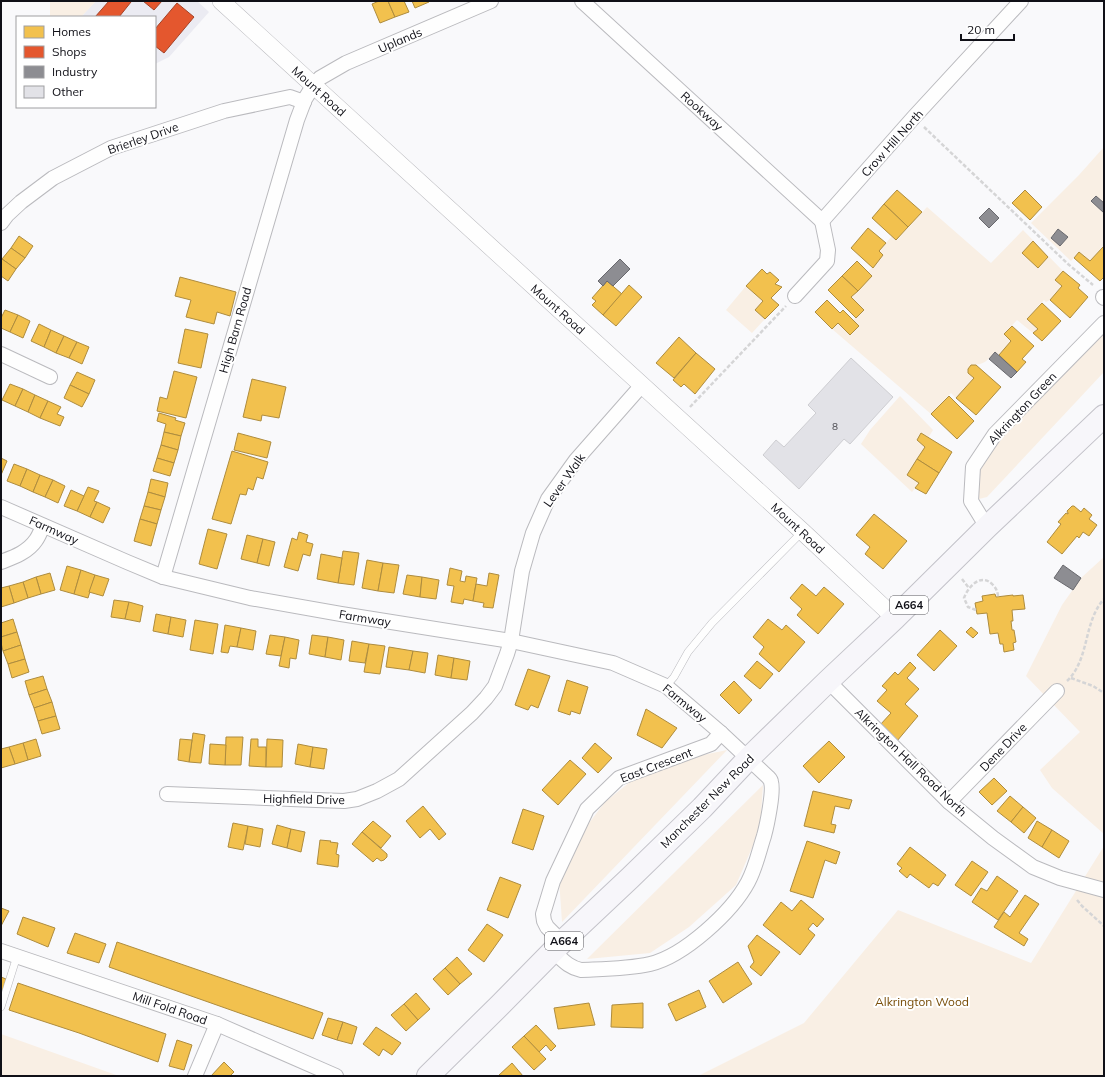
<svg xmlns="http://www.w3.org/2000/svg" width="1105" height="1077" font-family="Mulish,sans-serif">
<rect width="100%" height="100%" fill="#f9f9fb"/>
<polygon fill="#ebebf2" points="96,1 197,1 209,12 169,57 155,64 155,17 81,17"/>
<g fill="#f9efe4">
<polygon points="50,1 96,1 81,17 50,17"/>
<polygon points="1104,147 1104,246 1090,261 1079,252 1071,261 1031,223 1079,175"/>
<path d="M927,207L991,263L1023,230L1063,271L1055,280L1062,286L1050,300L1046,302L1044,300L1027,318L1038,329L1033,333L1017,320L1004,334L1011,341L999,355L995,352C987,361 984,365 971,365L968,369V373L974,378L956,398L951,393L931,414L832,329L838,323L851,335L859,326L853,320L863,310L851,297L872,276L868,272L883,255L879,251L892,236L897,240Z"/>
<polygon points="746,286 763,301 755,310 765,319 752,333 726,310"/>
<polygon points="1104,324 1104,372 987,497 971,501 973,467"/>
<polygon points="900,396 933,430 928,438 921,434 917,440 925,447 907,475 919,483 912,492 861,444 870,430"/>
<polygon points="1104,557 1104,834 1052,788 1040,770 1080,732 1026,676 1062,605 1081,578"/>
<polygon points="727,750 562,922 559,879 583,831 605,802 630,782 689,758"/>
<polygon points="763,785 760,829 736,885 689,927 650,953 587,959"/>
<polygon points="1104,846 1104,1076 698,1076 804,1023 898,910 1031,963"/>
<polygon points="1,1034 119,1076 1,1076"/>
</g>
<g fill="#f2c14e" stroke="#ae8c3e">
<polygon points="379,1 388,1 395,17 380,23 372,4"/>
<polygon points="388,1 404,1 409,12 395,17"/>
<polygon points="412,1 428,1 429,2 415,8"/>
<polygon points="897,190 922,212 908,227 884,204"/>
<polygon points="1025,190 1042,207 1030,220 1012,203"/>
<polygon points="884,204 908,227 896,240 872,218"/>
<polygon points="868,228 886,243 879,251 883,255 873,268 851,248"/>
<polygon points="19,236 33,246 25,258 11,248"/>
<polygon points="1033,241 1048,257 1038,268 1022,253"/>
<polygon points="1103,247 1104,248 1104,277 1100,281 1074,258 1079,252 1090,261"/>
<polygon points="11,248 25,258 16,269 2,259"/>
<polygon points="2,259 16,269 8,281 1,276 1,261"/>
<polygon points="857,261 872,276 858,291 842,276"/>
<polygon points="762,269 767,274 770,272 779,280 775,284 782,287 771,298 779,305 765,319 755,310 763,301 746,286"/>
<polygon points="1063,271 1080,285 1078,288 1088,297 1070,318 1050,300 1062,286 1055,280"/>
<polygon points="842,276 858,291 851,297 864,310 856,318 828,290"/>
<polygon points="180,277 236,292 230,316 217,312 214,324 186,317 191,300 175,296"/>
<polygon points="607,281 622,294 603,315 592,305 596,301 592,298"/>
<polygon points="629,285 642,297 616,326 603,315"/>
<polygon points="827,300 840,313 843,310 859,326 850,335 838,323 832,329 815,312"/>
<polygon points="1042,303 1061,321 1042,341 1033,333 1038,329 1027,319"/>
<polygon points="5,310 18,315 10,332 1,328 1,318"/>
<polygon points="18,315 30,321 23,338 10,332"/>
<polygon points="39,324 51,330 44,347 31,341"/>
<polygon points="1012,326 1034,346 1022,359 1026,362 1017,372 999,355 1011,341 1004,334"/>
<polygon points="185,329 208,334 201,368 178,363"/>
<polygon points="51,330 64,336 56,353 44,347"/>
<polygon points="64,336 77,342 69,358 56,353"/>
<polygon points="679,337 696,353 674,378 656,363"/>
<polygon points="77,342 89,347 82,364 69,358"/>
<polygon points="696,353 715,369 695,394 684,384 681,387 673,380"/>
<polygon points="971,365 976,365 1001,387 976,415 956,398 974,378 968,373 968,369"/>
<polygon points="174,371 197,377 186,418 157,411 160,397 167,399"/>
<polygon points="77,372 95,380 89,394 70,385"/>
<polygon points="252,379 286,387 279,418 262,415 261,421 243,417"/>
<polygon points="10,384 23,389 15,406 2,400"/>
<polygon points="70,385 89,394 82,407 64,398"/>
<polygon points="23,389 35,395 28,412 15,406"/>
<polygon points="35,395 48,401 40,418 28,412"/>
<polygon points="949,396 974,421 957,439 931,414"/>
<polygon points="48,401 61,407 57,414 64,417 60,426 40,418"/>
<polygon points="159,413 176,418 175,420 185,423 181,436 164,432 166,424 157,421"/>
<polygon points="164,432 181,436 178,450 161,445"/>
<polygon points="238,433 271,442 267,458 234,450"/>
<polygon points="921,433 952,452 939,473 917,459 925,447 917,440"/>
<polygon points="161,445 178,450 174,463 157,458"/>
<polygon points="232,451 268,462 263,479 257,477 253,490 248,488 246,495 240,494 231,524 212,519"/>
<polygon points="1,458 7,461 1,475"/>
<polygon points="157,458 174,463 170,476 153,471"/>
<polygon points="917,459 939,473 926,494 915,488 919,483 907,475"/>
<polygon points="14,464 27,469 20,486 7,481"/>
<polygon points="27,469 40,475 33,492 20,486"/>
<polygon points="40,475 53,480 45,497 33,492"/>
<polygon points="151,479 168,483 165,497 148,492"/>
<polygon points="53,480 65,486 58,503 45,497"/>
<polygon points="88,487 99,491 94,501 97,502 90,517 77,511"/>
<polygon points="71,490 84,496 77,511 64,506"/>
<polygon points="148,492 165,497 161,510 144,506"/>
<polygon points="97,502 110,508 103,523 90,517"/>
<polygon points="144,506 161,510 157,524 140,519"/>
<polygon points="1072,506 1074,506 1081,512 1084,508 1092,515 1089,519 1097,525 1089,536 1083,532 1079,538 1077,536 1062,554 1047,542 1061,524 1058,522 1066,513 1068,514 1068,513 1067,511"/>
<polygon points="874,514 907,541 883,569 865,554 870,547 856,535"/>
<polygon points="140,519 157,524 151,546 134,541"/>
<polygon points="208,529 227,534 217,569 199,564"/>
<polygon points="299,532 308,535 306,542 313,544 310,556 303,554 298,571 284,567 292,538 297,540"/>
<polygon points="247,535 263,539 257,563 241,559"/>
<polygon points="263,539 275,542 269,566 257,563"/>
<polygon points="343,551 359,553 354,585 338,583"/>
<polygon points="321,554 342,558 338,583 317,579"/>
<polygon points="367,560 383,563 378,591 362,588"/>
<polygon points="383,563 399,565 394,593 378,591"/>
<polygon points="67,566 81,570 74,594 60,590"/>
<polygon points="450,568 462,571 460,581 465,582 466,576 477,578 473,601 464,599 463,604 451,602 454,586 447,585"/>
<polygon points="81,570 95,575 88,598 74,594"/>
<polygon points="50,573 55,590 41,594 36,577"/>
<polygon points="489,573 499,575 493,608 483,607 484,603 473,601 476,584 487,586"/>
<polygon points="95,575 109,579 103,596 89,592"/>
<polygon points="407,575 422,577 420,597 403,594"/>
<polygon points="36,577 41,594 28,598 23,582"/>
<polygon points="422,577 439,580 436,599 420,597"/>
<polygon points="23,582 28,598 14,603 9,586"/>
<polygon points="802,584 816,596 824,587 844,604 818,634 797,615 802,609 790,598"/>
<polygon points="9,586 14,603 1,607 1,588"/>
<polygon points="995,594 996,597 1013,595 1013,596 1023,595 1025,609 1012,610 1013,621 1011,621 1012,630 1014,630 1016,642 1013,643 1014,650 1004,652 1003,644 1000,644 998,633 990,634 987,613 977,614 975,603 983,601 982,596"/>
<polygon points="114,600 129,602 125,619 111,617"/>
<polygon points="129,602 143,606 140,622 125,619"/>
<polygon points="156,614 171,617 168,634 153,631"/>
<polygon points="171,617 186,620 183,637 168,634"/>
<polygon points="13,619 17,632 1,637 1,623"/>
<polygon points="768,619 782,630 786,625 805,642 779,672 759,654 764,647 753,637"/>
<polygon points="195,620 218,624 213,654 190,650"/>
<polygon points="225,625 241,628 237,647 230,646 228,653 221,652"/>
<polygon points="971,627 978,633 973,638 966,632"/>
<polygon points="241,628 256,631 253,650 237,647"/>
<polygon points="940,630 957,646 934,671 917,655"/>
<polygon points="17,632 21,645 3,651 1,643 1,637"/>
<polygon points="270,635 285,637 281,656 266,654"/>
<polygon points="312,635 328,637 325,657 309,654"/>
<polygon points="285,637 299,640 296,659 290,658 289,668 279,666"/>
<polygon points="328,637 344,640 341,660 325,657"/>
<polygon points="352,641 369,644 365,663 349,661"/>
<polygon points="369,644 385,646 380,674 364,672"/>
<polygon points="21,645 25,659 8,664 3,651"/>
<polygon points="389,647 413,651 409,670 386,667"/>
<polygon points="413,651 428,653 425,673 409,670"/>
<polygon points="438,655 454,658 451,678 435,675"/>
<polygon points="454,658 470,661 467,680 451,678"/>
<polygon points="25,659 29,672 12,678 8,664"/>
<polygon points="757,661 773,674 760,689 744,676"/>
<polygon points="910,662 916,668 907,678 919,689 905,704 918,716 897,741 880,725 891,713 877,701 887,690 882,686 895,672 898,675"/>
<polygon points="528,669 550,676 538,708 531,705 528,710 515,705"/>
<polygon points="43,676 47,689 29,695 25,681"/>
<polygon points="567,680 588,687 580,714 571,711 570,715 558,711"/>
<polygon points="734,681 752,700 739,714 720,695"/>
<polygon points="47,689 52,702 34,708 29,695"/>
<polygon points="52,702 56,716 38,721 34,708"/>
<polygon points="646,709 677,728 662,748 637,735"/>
<polygon points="56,716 60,729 42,734 38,721"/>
<polygon points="193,733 205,735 201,763 189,762"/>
<polygon points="226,737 243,737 241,765 225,765"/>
<polygon points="36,739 41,756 28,760 23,743"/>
<polygon points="180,739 192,740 189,762 178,760"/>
<polygon points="251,739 258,739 258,747 266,747 266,767 249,766"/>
<polygon points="267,739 283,740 282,767 266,767"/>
<polygon points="829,741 845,757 819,783 803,766"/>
<polygon points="23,743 28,760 15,764 9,747"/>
<polygon points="595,743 612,758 598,773 582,758"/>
<polygon points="210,744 226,745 225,765 209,764"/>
<polygon points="298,744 313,747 310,767 295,764"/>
<polygon points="9,747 15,764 1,768 1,749"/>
<polygon points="313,747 327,749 324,769 310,767"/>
<polygon points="570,760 586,774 558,805 542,790"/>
<polygon points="994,778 1007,791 992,805 979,792"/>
<polygon points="813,791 852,800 849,809 835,806 831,824 836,825 834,833 804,826"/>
<polygon points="1010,796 1023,807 1011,822 997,811"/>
<polygon points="423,806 446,834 439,840 430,829 420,838 406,821"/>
<polygon points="1023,807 1036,818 1024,833 1011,822"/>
<polygon points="523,809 544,816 533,850 512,843"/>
<polygon points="373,821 391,836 381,848 362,832"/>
<polygon points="1037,821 1052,830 1042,847 1028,838"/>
<polygon points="233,823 248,826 243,850 228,847"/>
<polygon points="277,825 291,829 287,848 272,844"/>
<polygon points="248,826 263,829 260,847 245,844"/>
<polygon points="291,829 305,832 301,852 287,848"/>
<polygon points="1052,830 1069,841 1059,858 1042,847"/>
<polygon points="362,832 387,854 387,857 384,860 381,861 377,858 373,862 352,844"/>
<polygon points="320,840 331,841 330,842 338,843 336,854 339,855 338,867 317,864"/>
<polygon points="807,841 840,852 836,864 825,860 813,898 790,891"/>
<polygon points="910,847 946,875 938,886 933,883 929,888 910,874 907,878 899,871 902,868 897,864"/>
<polygon points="972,861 988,872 971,896 955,885"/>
<polygon points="997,876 1018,891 998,920 972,902 981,888 987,891"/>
<polygon points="500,877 521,885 508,918 487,910"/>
<polygon points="1025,895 1039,904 1019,933 1028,939 1024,946 994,927 1004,912 1010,917"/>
<polygon points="801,900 824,919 817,927 813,923 808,929 815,935 800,955 763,925 781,902 792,911"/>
<polygon points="1,908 9,911 1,926"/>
<polygon points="23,917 55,928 48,947 17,934"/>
<polygon points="487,924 503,935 484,962 468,950"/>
<polygon points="75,933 106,944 99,963 67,953"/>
<polygon points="757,935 780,952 761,976 750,967 754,962 748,946"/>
<polygon points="117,942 323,1013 313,1039 109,967"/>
<polygon points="457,957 472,974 460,984 445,968"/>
<polygon points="738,962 752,984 723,1003 709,981"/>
<polygon points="445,968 460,984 448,995 433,979"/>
<polygon points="1,977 6,979 1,1001"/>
<polygon points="18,983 166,1034 158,1062 79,1033 9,1010"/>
<polygon points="699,990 706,1007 676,1021 668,1004"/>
<polygon points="416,993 430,1009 418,1020 404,1004"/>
<polygon points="589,1003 595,1025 558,1029 554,1008"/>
<polygon points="643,1003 643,1028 611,1027 612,1005"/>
<polygon points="404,1004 418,1020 406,1031 391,1015"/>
<polygon points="328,1018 343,1022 337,1040 322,1035"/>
<polygon points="343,1022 357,1027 352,1044 337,1040"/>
<polygon points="536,1025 556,1046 551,1051 546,1045 539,1052 524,1036"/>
<polygon points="376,1027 401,1043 392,1055 383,1049 379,1056 363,1044"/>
<polygon points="524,1036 546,1059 534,1070 512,1047"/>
<polygon points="177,1040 192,1045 184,1070 169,1066"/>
<polygon points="224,1062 234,1072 230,1076 211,1076"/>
<polygon points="512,1063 523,1076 498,1076"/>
</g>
<g fill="#e4572e" stroke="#a44227">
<polygon points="109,1 130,1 131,2 119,17 95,17"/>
<polygon points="143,1 162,1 154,10"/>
<polygon points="177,3 194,17 164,53 155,46 155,29"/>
</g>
<g fill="#8d8d92" stroke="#68686d">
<polygon points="1096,196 1104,203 1104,213 1091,201"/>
<polygon points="989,208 999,218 989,228 979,218"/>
<polygon points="1058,229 1068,237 1060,246 1051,238"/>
<polygon points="620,259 630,269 613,286 607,281 603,286 598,281"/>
<polygon points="995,352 1017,372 1011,378 989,359"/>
<polygon points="1063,565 1081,578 1073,590 1054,578"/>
</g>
<polygon fill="#e2e2e7" stroke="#ceced2" points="851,358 893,397 850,444 844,439 799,489 763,455 776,440 784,447 816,413 808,405"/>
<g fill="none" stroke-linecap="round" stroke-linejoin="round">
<defs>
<g id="service">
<polyline points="666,686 674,677 688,652 712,623 802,532"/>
<polyline points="1,1007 17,956"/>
</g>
<g id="minor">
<polyline points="582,1 822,221"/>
<polyline points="822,221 914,117 1021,1"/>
<polyline points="1,223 7,215 21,202 53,178 111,148 224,111 290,97 304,102"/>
<polyline points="795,296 827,261 828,250 822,221"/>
<polyline points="1103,297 1104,298"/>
<polyline points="1,354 50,377"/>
<path d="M1,507L127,562L163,577L250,598L341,614L511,641L613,663L666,686L721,733L768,777C769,778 771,780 771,782C774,791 767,825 764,836C759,851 756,867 748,882C732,912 684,956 650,964C628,969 604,969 581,970C568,967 563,960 553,951"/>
<polyline points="987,527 971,501 973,467 995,434 1104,323"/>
<path d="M1,562C14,557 28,552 36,540C39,536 41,530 43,526"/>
<polyline points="163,577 297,120 305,99 313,86 320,78 346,63 491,1"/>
<polyline points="828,681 949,802 993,838 1033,867 1060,878 1104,890"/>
<polyline points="167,794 316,800 344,801 357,799 377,791 399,779 472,713 486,698 495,686 507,654 511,641 522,571 533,533 548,499 576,460 642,385"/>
<polyline points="949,802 1057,691"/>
<polyline points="562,942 547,927 544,921 543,914 553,881 587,809 619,778 711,744 721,733"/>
<polyline points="1,951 217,1024 336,1076"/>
<polyline points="195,1076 217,1024"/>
</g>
<polyline id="tertiary" points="221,1 803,532 895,618"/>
<polyline id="primary" points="428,1076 500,1005 562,942 630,878 702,808 749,758 828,681 895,618 987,527 1104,416"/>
</defs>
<use href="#service" stroke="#bababe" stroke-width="8"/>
<use href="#minor" stroke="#bababe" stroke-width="16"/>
<use href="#tertiary" stroke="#bababe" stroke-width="18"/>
<use href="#primary" stroke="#c3c2c9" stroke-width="24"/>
<g stroke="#d5d5d6" stroke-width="2.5" stroke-dasharray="4 2" stroke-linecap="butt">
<polyline points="924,127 1068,264 1093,285"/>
<polyline points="690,407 786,306"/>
<polyline points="962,579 969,588"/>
<path d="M976,610L968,607L964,598C968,587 981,572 993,585C996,588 998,592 998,597"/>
<polyline points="1071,678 1093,686 1104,693"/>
<path d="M1067,681C1090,659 1083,622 1104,599"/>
<polyline points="1077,900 1082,906 1104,926"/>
</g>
<use href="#service" stroke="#fefefe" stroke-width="7"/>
<use href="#minor" stroke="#fefefe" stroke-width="14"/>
<use href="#tertiary" stroke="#fefefe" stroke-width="17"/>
<use href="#primary" stroke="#f7f6fa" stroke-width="22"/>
</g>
<g text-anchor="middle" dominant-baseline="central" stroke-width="4" stroke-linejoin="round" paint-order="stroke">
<g font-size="10" fill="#48484e">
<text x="835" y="426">8</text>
</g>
<g fill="#fff" stroke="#58585d" stroke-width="1">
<rect x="890" y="596" width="38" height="18" rx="3"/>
<rect x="545" y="932" width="38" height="18" rx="3"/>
</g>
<g font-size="11" font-weight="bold" fill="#101017">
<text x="909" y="605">A664</text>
<text x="564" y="941">A664</text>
</g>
<g font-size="12" fill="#101017" stroke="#fff">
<text transform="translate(400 40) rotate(-23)">Uplands</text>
<text transform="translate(319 91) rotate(42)">Mount Road</text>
<text transform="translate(702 111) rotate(42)">Rookway</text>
<text transform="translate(143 138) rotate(-19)">Brierley Drive</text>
<text transform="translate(892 143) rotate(-48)">Crow Hill North</text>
<text transform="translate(558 309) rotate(42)">Mount Road</text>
<text transform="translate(235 330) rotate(-74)">High Barn Road</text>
<text transform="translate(1022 408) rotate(-47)">Alkrington Green</text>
<text transform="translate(564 480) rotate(-55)">Lever Walk</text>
<text transform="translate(798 528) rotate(43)">Mount Road</text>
<text transform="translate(54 530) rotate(24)">Farmway</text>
<text transform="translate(365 618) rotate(9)">Farmway</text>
<text transform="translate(685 703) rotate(39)">Farmway</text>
<text transform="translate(1003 747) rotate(-46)">Dene Drive</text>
<text transform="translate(911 762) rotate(44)">Alkrington Hall Road North</text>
<text transform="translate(656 765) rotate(-21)">East Crescent</text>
<text transform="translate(304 799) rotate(1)">Highfield Drive</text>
<text transform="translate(707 801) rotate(-45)">Manchester New Road</text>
<text transform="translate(170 1008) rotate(19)">Mill Fold Road</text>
</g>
<g font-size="12" fill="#784d08" stroke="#fff">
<text x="922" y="1001">Alkrington Wood</text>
</g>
</g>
<rect width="1105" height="1077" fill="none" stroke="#101017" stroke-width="4"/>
<rect x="16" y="16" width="140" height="92" fill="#ffffff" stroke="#9f9fa2"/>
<rect x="24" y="26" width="20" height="12" fill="#f2c14e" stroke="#9f9fa2"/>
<text x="52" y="36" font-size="12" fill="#101017">Homes</text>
<rect x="24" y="46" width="20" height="12" fill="#e4572e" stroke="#9f9fa2"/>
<text x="52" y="56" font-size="12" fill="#101017">Shops</text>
<rect x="24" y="66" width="20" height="12" fill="#8d8d92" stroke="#9f9fa2"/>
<text x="52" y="76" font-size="12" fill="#101017">Industry</text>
<rect x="24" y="86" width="20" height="12" fill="#e2e2e7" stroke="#9f9fa2"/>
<text x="52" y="96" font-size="12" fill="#101017">Other</text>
<path d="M961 34v6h53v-6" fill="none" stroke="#101017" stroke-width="2"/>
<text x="967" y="34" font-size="12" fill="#101017" stroke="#ffffff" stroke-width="3" paint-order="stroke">20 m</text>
</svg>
